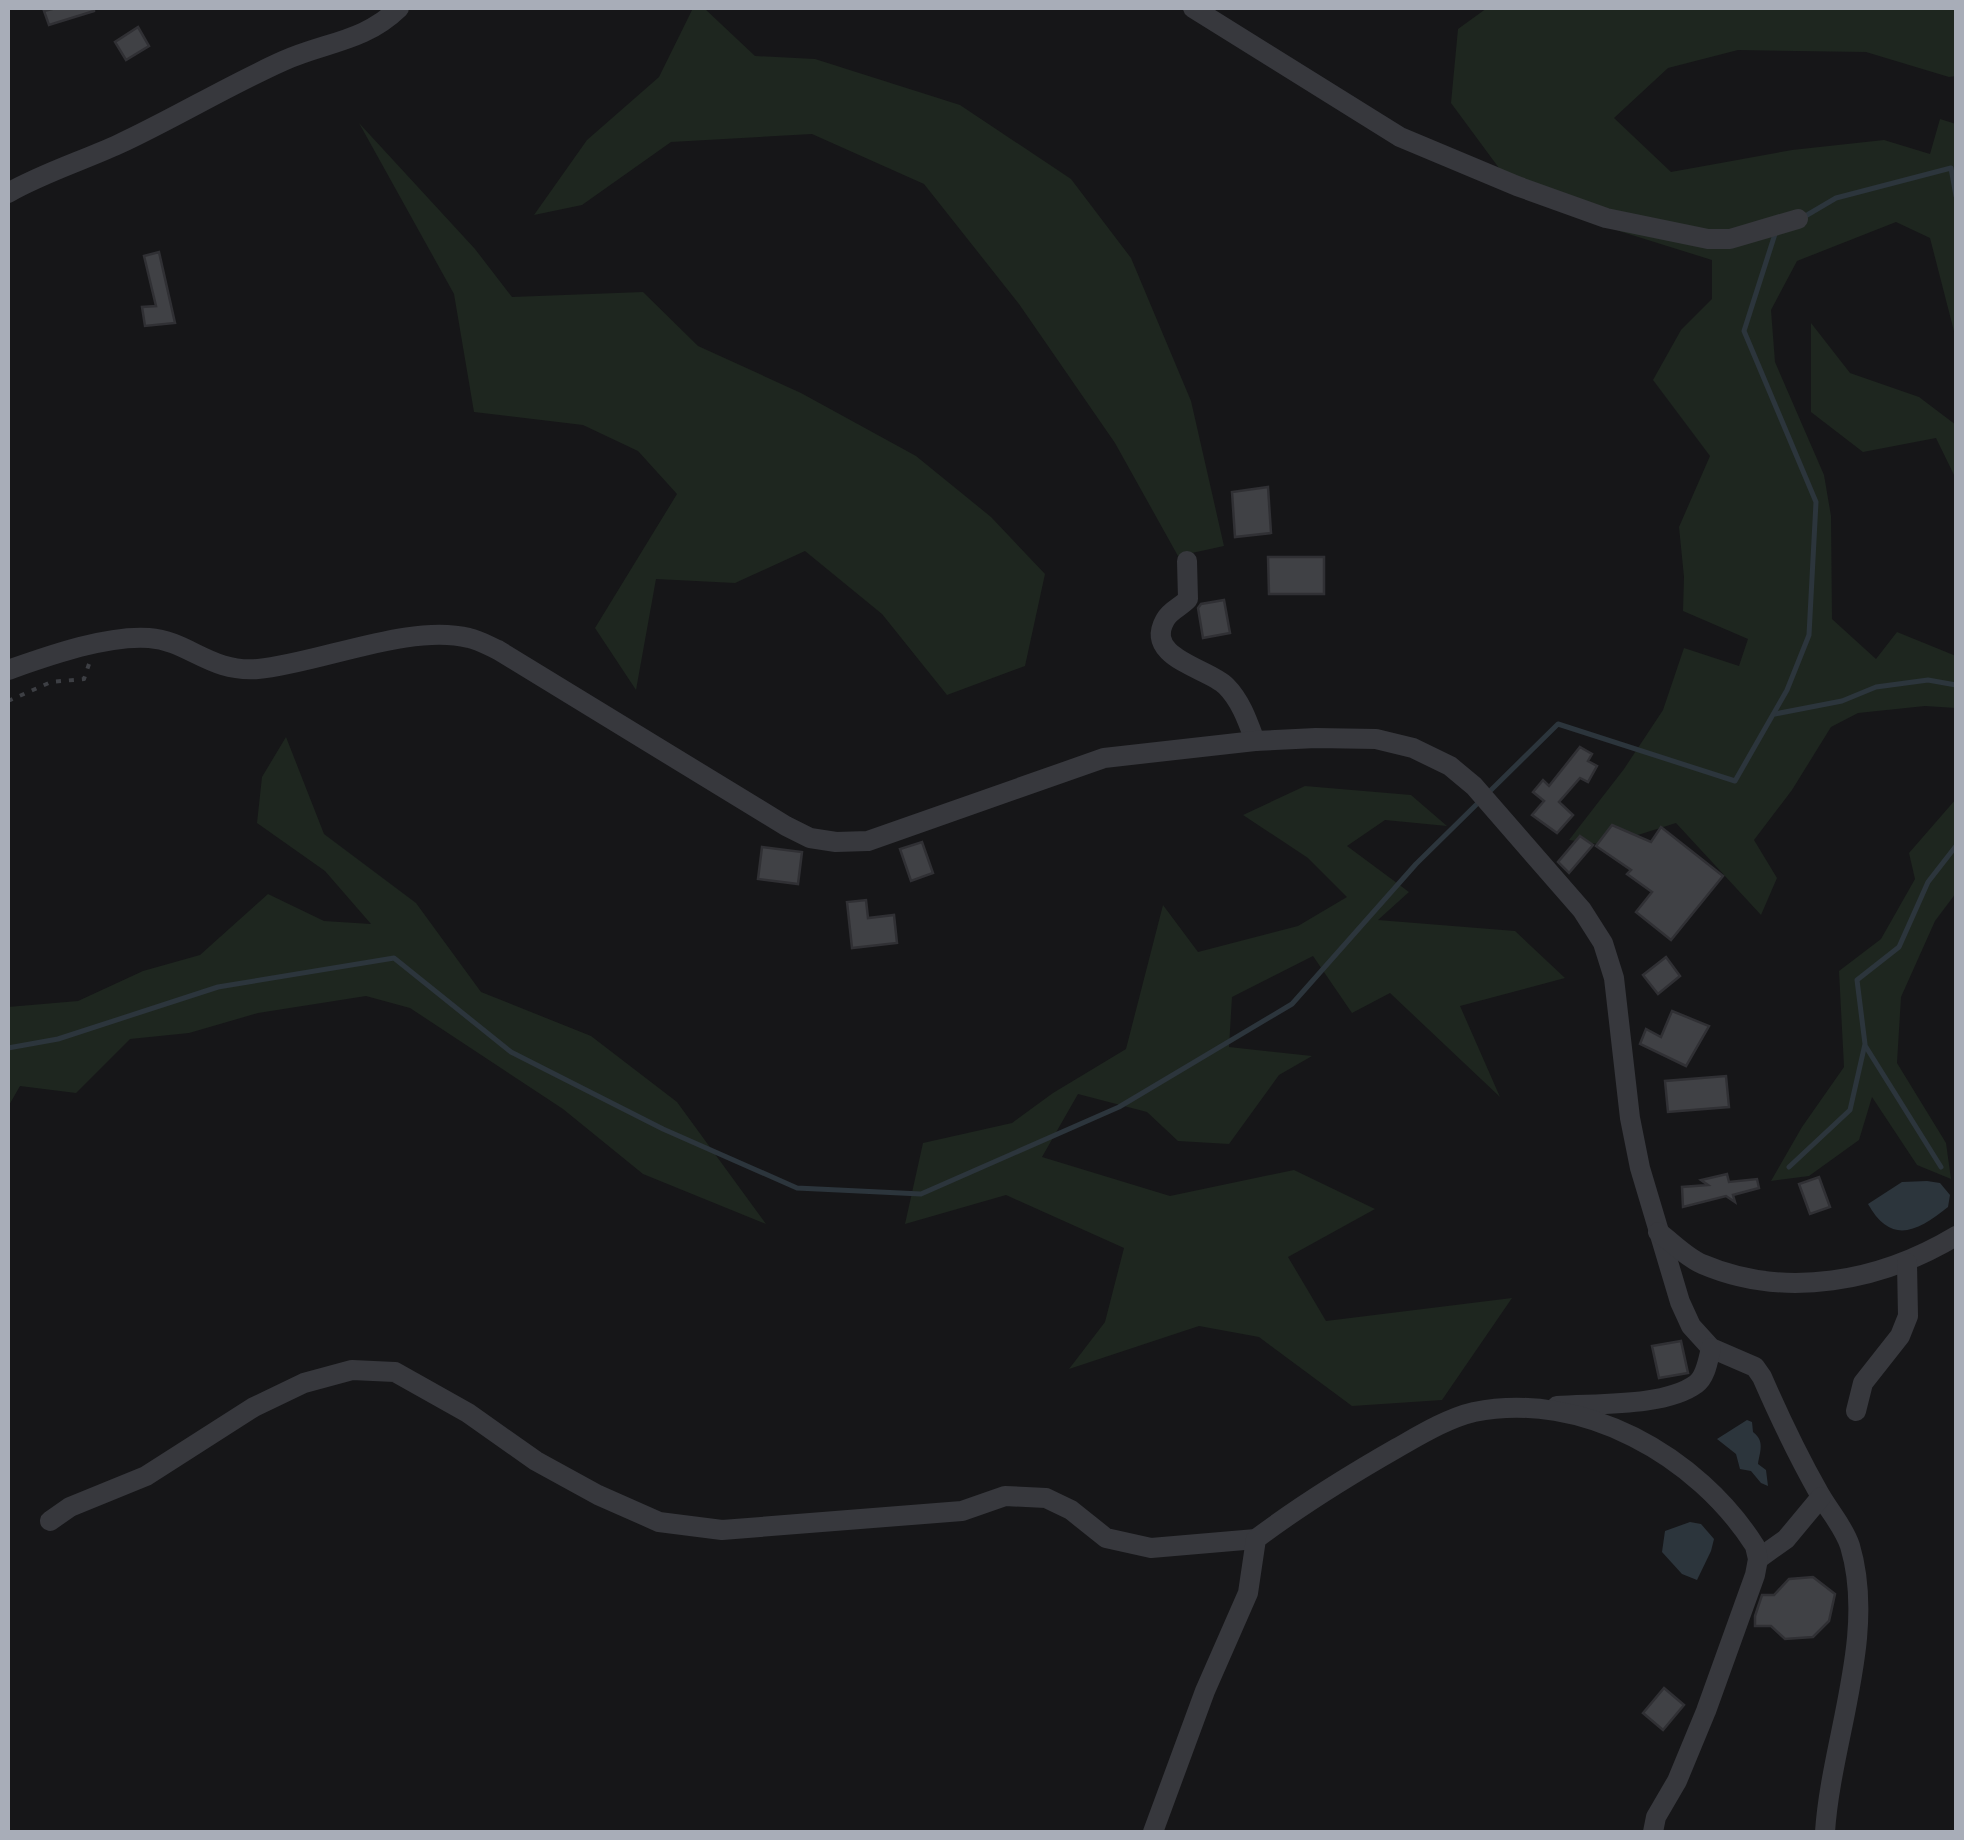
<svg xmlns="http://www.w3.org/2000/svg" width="1964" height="1840" font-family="Rubik,sans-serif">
<rect width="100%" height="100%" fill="#161618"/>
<g fill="#1e261f">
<polygon points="693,8 704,8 755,56 815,59 960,105 1071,179 1131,258 1191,401 1224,546 1178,556 1115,443 1019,304 924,184 812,134 671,142 582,205 534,215 587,140 659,77"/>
<polygon points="1487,8 1956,8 1956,76 1949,77 1866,52 1738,50 1668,68 1614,118 1671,172 1792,150 1884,140 1930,154 1940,119 1956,124 1956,339 1930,238 1896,222 1797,261 1771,310 1775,362 1824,475 1831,516 1832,619 1876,659 1897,632 1956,656 1956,708 1925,706 1858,713 1831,727 1792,790 1754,840 1777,878 1761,915 1676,823 1606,845 1569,840 1624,769 1663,710 1684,648 1739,666 1748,639 1683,611 1684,577 1679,527 1710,456 1653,380 1681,330 1712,299 1712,260 1619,231 1510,183 1451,103 1458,29"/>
<polygon points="359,123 475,249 512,297 643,292 698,346 801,393 916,456 991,517 1045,574 1025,666 947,695 882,614 805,551 735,583 656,579 636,690 595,628 677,494 638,451 583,425 474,412 454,294"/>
<polygon points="1811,323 1850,373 1919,397 1956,425 1956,479 1936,438 1863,452 1811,412"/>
<polygon points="286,737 324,834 416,903 481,992 591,1036 677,1102 766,1224 643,1174 563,1109 410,1008 366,996 258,1013 189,1033 130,1039 76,1093 20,1086 8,1107 8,1007 78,1001 143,971 200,955 268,894 324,921 371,924 325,871 257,823 262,777"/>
<polygon points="1305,786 1411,795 1447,826 1385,820 1347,846 1409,892 1378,920 1515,931 1565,978 1460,1006 1500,1097 1390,993 1352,1013 1313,956 1232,997 1229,1047 1312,1056 1279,1075 1229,1144 1178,1141 1147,1112 1078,1094 1042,1157 1170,1196 1294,1170 1375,1209 1288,1257 1326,1321 1512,1298 1442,1400 1352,1406 1259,1337 1199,1326 1069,1369 1105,1322 1124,1248 1006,1195 905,1224 923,1143 1012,1123 1053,1093 1126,1049 1163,905 1198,952 1298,926 1347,897 1308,858 1243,815"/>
<polygon points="1956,799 1956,893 1935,921 1901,997 1897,1063 1946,1143 1951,1179 1917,1165 1872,1097 1859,1140 1809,1176 1771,1181 1802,1127 1844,1067 1839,971 1881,939 1915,879 1909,853"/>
</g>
<g fill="#2c353c">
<path d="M1927,1181L1940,1183L1950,1195L1948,1207C1917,1232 1891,1245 1868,1204L1902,1182Z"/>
<path d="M1747,1420L1752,1422L1753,1432C1765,1441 1760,1451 1758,1464L1766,1470L1768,1486L1761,1483L1751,1471L1740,1469L1736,1454L1717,1439Z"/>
<polygon points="1690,1522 1701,1524 1714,1539 1711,1551 1697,1580 1682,1574 1662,1552 1665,1531"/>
</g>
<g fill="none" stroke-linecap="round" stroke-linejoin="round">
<g stroke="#2c353c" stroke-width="5">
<polyline points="1802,218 1836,198 1951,168 1956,196"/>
<polyline points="1775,714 1842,701 1876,687 1928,680 1956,685"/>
<polyline points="1488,793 1558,724 1735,781 1787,690 1809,635 1816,502 1744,331 1775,234"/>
<polyline points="1866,1047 1941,1167"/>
<polyline points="8,1048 58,1039 218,987 394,958 511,1052 663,1129 797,1188 921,1194 1119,1107 1292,1004 1416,864 1481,800"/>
<polyline points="1789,1167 1850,1110 1865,1044 1857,980 1899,947 1928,882 1956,846"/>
</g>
</g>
<g fill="#404145" stroke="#303034" stroke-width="2.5">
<polygon points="56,8 94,8 94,11 49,25 44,11"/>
<polygon points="138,27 149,46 126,60 115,42"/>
<polygon points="159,252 175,323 145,326 142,307 156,306 144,256"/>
<polygon points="1268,487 1271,533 1235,537 1232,492"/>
<polygon points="1268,557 1324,557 1324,594 1269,594"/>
<polygon points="1224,600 1230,633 1203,638 1198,608 1201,604"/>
<polygon points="1580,747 1592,754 1588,761 1597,766 1588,782 1580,778 1559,802 1573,815 1557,833 1532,815 1544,801 1533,792 1543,780 1549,786"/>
<polygon points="1612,825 1651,842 1661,827 1723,876 1671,940 1636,912 1652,892 1627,874 1631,870 1596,846"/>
<polygon points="1580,836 1593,845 1569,873 1558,862"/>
<polygon points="922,842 933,873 911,881 900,849"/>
<polygon points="762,847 802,852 798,884 758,879"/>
<polygon points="866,900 868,918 894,915 897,943 852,948 847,902"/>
<polygon points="1666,957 1680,976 1658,994 1643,975"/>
<polygon points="1672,1011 1709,1026 1686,1066 1640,1044 1646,1029 1661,1037"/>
<polygon points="1726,1076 1729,1107 1668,1112 1665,1081"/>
<polygon points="1727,1174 1729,1182 1757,1179 1759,1188 1733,1195 1735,1202 1726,1196 1683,1207 1682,1187 1708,1185 1701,1180"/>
<polygon points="1819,1177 1830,1207 1810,1214 1799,1184"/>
<polygon points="1681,1341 1688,1373 1659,1378 1652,1346"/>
<polygon points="1813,1577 1835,1594 1829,1621 1813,1637 1785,1639 1771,1626 1755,1626 1755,1616 1762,1595 1774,1595 1789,1579"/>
<polygon points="1664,1688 1684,1705 1663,1730 1643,1713"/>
</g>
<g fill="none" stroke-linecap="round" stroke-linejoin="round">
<polyline stroke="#3d3f44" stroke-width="4" stroke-dasharray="5 8" stroke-linecap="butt" points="8,701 51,682 84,679 89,664"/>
<g stroke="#37383d" stroke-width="20">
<polyline points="1193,8 1400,137 1517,186 1606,218 1708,239 1730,239 1798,219"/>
<path d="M8,193C43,173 82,161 119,144C175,118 227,86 283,61C325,42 364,42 399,8"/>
<path d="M1187,561L1188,599C1181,607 1170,610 1165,620C1144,658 1208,668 1226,686C1241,701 1248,722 1255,741"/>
<path d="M8,670C48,656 106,635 149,638C189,641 210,673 258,669C320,663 410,623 469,638C479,640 489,646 498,650L786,826L810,838L836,842L868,841L1104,758L1255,741L1316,738L1376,739L1413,748L1450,766L1474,786L1582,910L1603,943L1614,978L1630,1118L1640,1168L1680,1302L1691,1326L1711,1348L1755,1367L1762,1377C1779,1416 1798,1456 1819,1493C1829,1511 1844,1527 1850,1546C1877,1636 1831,1740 1825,1832"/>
<path d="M1658,1232C1672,1242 1687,1258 1702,1264C1786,1300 1881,1281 1956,1236"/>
<path d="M1557,1406C1595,1403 1665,1407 1696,1384C1706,1377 1708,1360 1711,1348"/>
<polyline points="1856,1411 1863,1383 1900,1336 1908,1316 1907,1263"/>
<polyline points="50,1521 70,1507 146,1476 254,1407 304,1383 352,1370 395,1372 468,1413 536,1461 598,1495 659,1522 722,1530 962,1511 1005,1496 1046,1498 1071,1510 1106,1538 1151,1548 1256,1539"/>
<polyline points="1758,1559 1786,1539 1821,1497"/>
<path d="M1153,1832L1205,1691L1248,1593L1256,1539C1301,1505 1348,1476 1397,1448C1420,1435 1448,1418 1474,1412C1582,1390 1698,1456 1755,1546L1758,1559L1755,1575L1706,1711L1677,1781L1656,1817L1653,1832"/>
</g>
</g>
<rect width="1964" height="1840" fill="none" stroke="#a8adb8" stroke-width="20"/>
</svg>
